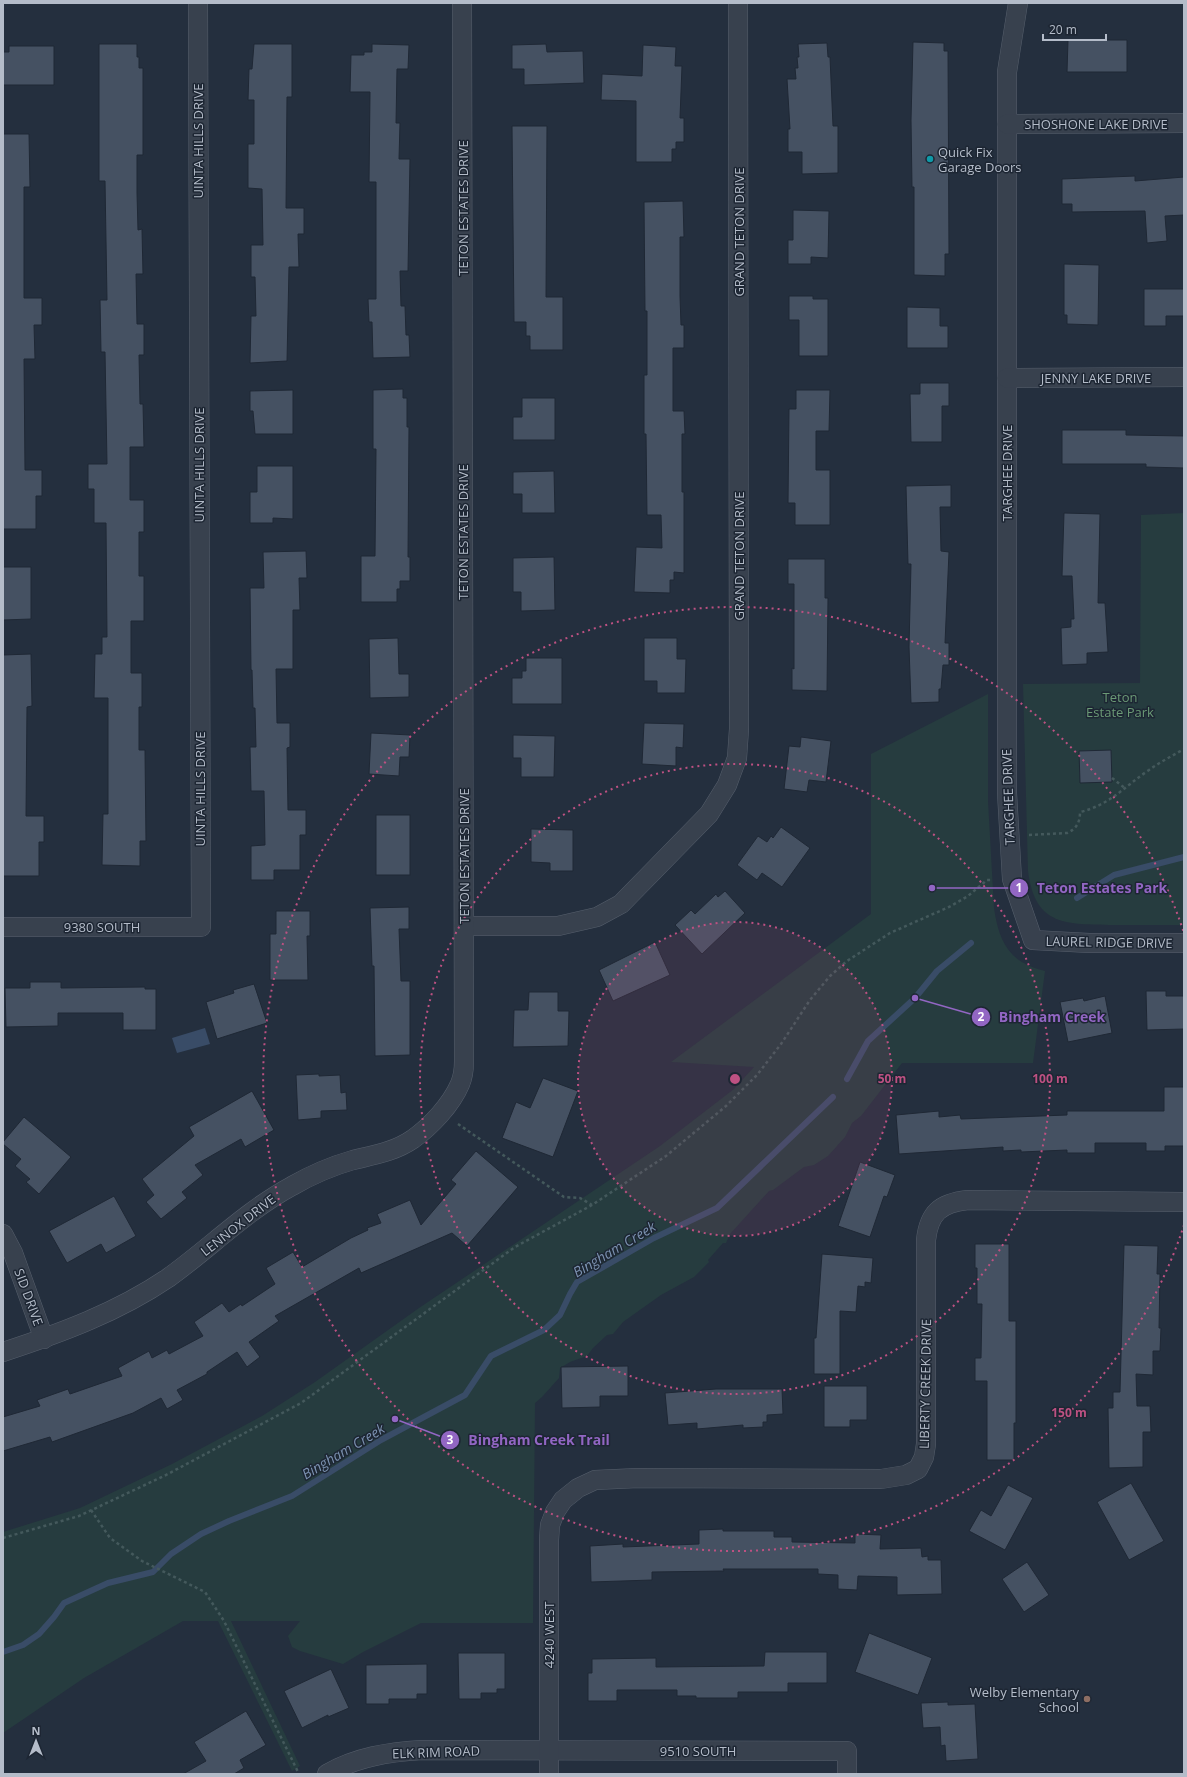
<svg xmlns="http://www.w3.org/2000/svg" width="1187" height="1777" font-family="'Open Sans',sans-serif">
<rect width="100%" height="100%" fill="#242f3e"/>
<g fill="#263c3f">
<path d="M1184,513V925C1160,925 1137,925 1113,925C1067,924 1035,927 1028,871L1023,684L1140,683L1141,515Z"/>
<path d="M988,694V801L994,908C999,943 1010,963 1045,971L1033,1063H902L861,1116L852,1123L845,1137L828,1156L814,1165L804,1167L773,1190L769,1191L730,1234L726,1243H723L708,1260L709,1262L694,1277L661,1295L623,1322L613,1334L607,1335L593,1348L587,1356L570,1362L560,1368L559,1378L542,1397L535,1403L533,1623H421L363,1652L343,1664L300,1651L292,1647L288,1636L300,1621H231L300,1766L292,1771L218,1621H183L84,1678L3,1733V1532L80,1508L172,1464L262,1416L315,1382L419,1308L660,1146L734,1089L754,1067L671,1062L871,914V754Z"/>
</g>
<polygon fill="#394c67" points="205,1028 210,1044 177,1053 172,1038"/>
<g fill="none" stroke-linecap="round" stroke-linejoin="round">
<g stroke="#394c67" stroke-width="6">
<polyline points="1077,898 1114,875 1184,857"/>
<polyline points="847,1079 868,1041 915,998 937,971 971,943"/>
<polyline points="3,1652 23,1645 39,1634 54,1617 64,1603 108,1583 153,1572 171,1554 201,1534 229,1521 292,1496 381,1440 465,1395 491,1356 544,1330 560,1315 570,1294 577,1282 654,1238 717,1208 833,1097"/>
</g>
</g>
<g fill="#455162" stroke="#1f2835">
<polygon points="1068,40 1127,40 1127,72 1067,72"/>
<polygon points="913,42 944,43 944,51 948,51 949,254 945,254 945,276 914,275 914,187 912,187 911,120"/>
<polygon points="827,43 828,57 830,57 833,126 838,126 838,173 802,174 802,152 788,152 788,129 790,129 787,79 796,79 795,68 798,68 797,57 799,57 798,44"/>
<polygon points="99,44 137,44 137,57 139,57 139,68 143,68 143,155 137,155 137,193 138,230 142,229 143,274 136,274 137,324 144,324 144,355 139,355 140,404 143,404 144,447 130,447 130,500 144,500 144,532 139,532 139,576 144,576 144,621 131,621 131,673 142,673 142,707 139,707 139,750 145,750 146,841 140,841 140,866 102,865 103,814 108,814 108,698 94,698 95,654 102,654 102,637 107,637 106,523 94,523 94,489 88,489 88,464 107,464 105,352 101,352 100,300 107,300 105,181 99,181"/>
<polygon points="254,44 292,44 292,97 287,97 286,208 304,208 304,234 298,234 299,267 289,267 287,361 250,363 251,316 256,316 255,277 251,277 251,245 263,245 262,189 248,188 248,144 254,144 254,100 248,100 249,69 252,69"/>
<polygon points="372,44 409,45 408,69 397,69 396,123 400,123 399,159 410,159 408,271 400,271 401,306 405,306 406,335 409,335 410,357 373,358 372,322 369,322 368,299 376,299 376,182 369,182 370,92 350,92 351,55 364,55 364,52 372,52"/>
<polygon points="546,44 547,52 583,51 584,83 524,85 524,69 512,69 512,45"/>
<polygon points="643,45 676,47 675,66 682,66 680,118 684,118 684,142 676,142 676,149 672,149 672,162 636,162 636,101 601,100 602,74 642,76"/>
<polygon points="9,46 54,46 54,85 3,85 3,52 9,52"/>
<polygon points="512,126 547,126 546,297 563,297 563,350 530,350 530,336 526,336 526,322 514,322"/>
<polygon points="3,134 29,134 30,187 24,187 24,298 42,298 42,325 34,325 35,359 24,359 25,470 42,470 42,496 36,496 36,529 3,529"/>
<polygon points="1135,176 1135,181 1184,177 1184,215 1165,216 1167,241 1147,243 1145,211 1072,212 1072,204 1062,204 1062,179"/>
<polygon points="683,201 684,237 680,237 680,296 681,325 684,325 684,348 673,348 673,411 684,411 685,434 682,434 682,492 684,492 684,573 674,572 674,580 670,580 670,593 634,592 636,547 662,548 661,515 647,515 646,434 644,434 644,375 647,375 647,311 645,311 644,202"/>
<polygon points="793,210 829,211 828,258 811,257 811,264 788,264 788,240 793,240"/>
<polygon points="1064,264 1099,265 1098,325 1067,324 1067,315 1064,315"/>
<polygon points="1144,289 1184,289 1184,316 1166,316 1166,326 1144,326"/>
<polygon points="789,296 813,296 813,299 828,299 828,356 799,356 799,320 789,320"/>
<polygon points="907,307 940,308 940,326 948,326 948,348 907,348"/>
<polygon points="920,383 949,383 949,406 942,406 942,442 911,442 910,394 920,394"/>
<polygon points="403,389 403,398 407,398 407,427 409,427 408,557 410,557 410,581 400,581 400,589 397,589 397,602 361,602 361,556 375,556 376,449 373,449 373,390"/>
<polygon points="293,390 293,434 255,434 253,411 250,411 250,391"/>
<polygon points="796,390 830,390 829,431 816,431 816,470 830,470 830,525 795,525 795,503 788,503 789,409 796,409"/>
<polygon points="522,398 555,398 555,440 513,440 513,417 522,417"/>
<polygon points="1062,430 1126,430 1126,435 1184,436 1184,468 1146,467 1146,464 1062,464"/>
<polygon points="257,466 293,466 293,519 273,518 273,523 250,523 250,492 257,492"/>
<polygon points="554,471 555,513 522,513 522,494 513,494 513,472"/>
<polygon points="951,485 951,507 940,507 941,551 949,552 945,643 949,643 949,665 943,665 941,689 939,689 939,702 911,703 909,647 911,564 908,564 906,486"/>
<polygon points="1064,513 1100,514 1098,603 1105,603 1108,652 1087,653 1087,664 1062,665 1061,628 1071,627 1071,619 1074,619 1072,576 1062,576"/>
<polygon points="306,551 307,578 299,578 300,610 293,610 293,669 276,669 277,723 290,723 290,747 287,748 288,810 306,810 306,835 300,835 300,870 274,870 274,880 251,880 251,846 265,845 264,791 251,791 250,747 256,747 255,708 253,708 252,670 251,670 250,588 264,588 263,552"/>
<polygon points="554,557 555,610 521,611 521,592 513,592 513,558"/>
<polygon points="788,559 825,559 825,598 828,598 827,691 792,690 792,668 794,669 794,584 788,584"/>
<polygon points="3,567 31,567 31,619 3,620"/>
<polygon points="398,638 399,674 409,674 409,697 370,698 369,639"/>
<polygon points="644,638 677,638 677,659 686,659 685,693 657,693 657,681 644,681"/>
<polygon points="31,654 32,706 27,707 26,816 44,816 44,842 39,842 39,876 3,876 3,655"/>
<polygon points="526,658 562,658 562,704 512,704 512,678 522,678 522,671 526,671"/>
<polygon points="644,723 684,724 683,748 676,747 676,766 642,764"/>
<polygon points="371,733 410,735 409,757 400,757 399,776 369,774"/>
<polygon points="513,735 555,736 554,777 521,777 521,758 513,758"/>
<polygon points="801,737 831,741 826,782 809,780 807,792 784,789 789,746 800,747"/>
<polygon points="1111,750 1112,782 1080,783 1079,751"/>
<rect x="376" y="815" width="34" height="60"/>
<polygon points="781,827 810,848 782,887 762,873 757,880 737,865 758,836 767,842 771,836 773,838"/>
<polygon points="531,829 573,830 573,871 550,871 550,863 531,862"/>
<polygon points="725,891 745,913 702,954 675,925 691,910 695,914 716,894 718,897"/>
<polygon points="409,907 409,929 399,929 401,981 410,981 410,1055 375,1056 374,966 372,966 370,908"/>
<polygon points="276,911 310,911 310,936 307,936 308,980 270,980 270,934 276,934"/>
<polygon points="655,942 670,975 613,1001 599,970"/>
<polygon points="30,982 61,982 61,988 145,987 145,989 156,989 156,1030 123,1030 123,1013 58,1013 58,1026 6,1027 5,988 30,988"/>
<polygon points="254,984 267,1023 217,1039 206,1002 234,993 233,990"/>
<polygon points="1146,991 1166,991 1166,996 1184,996 1184,1029 1147,1030"/>
<polygon points="529,992 558,992 558,1011 569,1011 568,1046 513,1047 514,1010 528,1010"/>
<polygon points="1105,996 1112,1033 1068,1042 1060,1002 1083,998 1084,1001"/>
<polygon points="319,1074 319,1076 340,1075 341,1093 346,1092 347,1110 321,1111 321,1118 298,1120 296,1075"/>
<polygon points="543,1078 578,1091 553,1157 502,1138 516,1102 530,1108"/>
<polygon points="1164,1087 1184,1087 1184,1146 1165,1146 1165,1151 1146,1151 1146,1143 1095,1143 1095,1153 1067,1153 1067,1150 1021,1152 1021,1150 1003,1151 1003,1147 899,1154 896,1115 939,1111 939,1117 960,1115 961,1119 1067,1115 1067,1111 1164,1111"/>
<polygon points="252,1091 274,1130 245,1147 241,1139 195,1165 203,1175 182,1192 187,1198 161,1219 146,1202 154,1195 142,1179 194,1136 189,1127"/>
<polygon points="24,1117 71,1157 39,1194 26,1182 30,1179 15,1166 21,1159 3,1144 3,1142"/>
<polygon points="476,1151 518,1187 467,1246 452,1233 361,1273 359,1268 275,1316 279,1321 249,1342 260,1357 247,1367 237,1352 207,1372 207,1374 177,1390 183,1400 167,1409 161,1398 133,1413 52,1442 50,1437 3,1451 3,1417 40,1406 37,1400 68,1389 70,1394 122,1376 118,1368 149,1351 152,1358 167,1350 169,1354 203,1336 194,1322 222,1303 229,1312 241,1304 242,1306 275,1284 266,1268 293,1252 302,1267 351,1238 368,1230 367,1228 381,1223 377,1214 410,1200 421,1225 456,1184 451,1180"/>
<polygon points="860,1162 895,1175 887,1197 884,1196 870,1237 838,1226"/>
<polygon points="114,1196 136,1236 106,1253 101,1244 67,1263 49,1231"/>
<polygon points="975,1244 1009,1244 1009,1321 1016,1321 1016,1423 1014,1423 1014,1460 987,1460 987,1381 975,1381 975,1358 981,1358 982,1304 977,1304 977,1268 975,1268"/>
<polygon points="1124,1245 1158,1246 1157,1274 1160,1274 1159,1328 1161,1328 1160,1351 1153,1351 1153,1375 1136,1374 1137,1406 1150,1406 1151,1432 1143,1432 1143,1467 1109,1468 1108,1408 1113,1408 1113,1392 1120,1392"/>
<polygon points="822,1254 873,1258 871,1283 865,1282 865,1287 858,1286 856,1312 840,1311 840,1374 814,1374 814,1338 816,1338"/>
<polygon points="628,1366 628,1396 600,1396 600,1407 562,1408 561,1367"/>
<polygon points="824,1386 867,1386 867,1420 850,1420 850,1427 824,1427"/>
<polygon points="716,1389 782,1389 783,1414 767,1415 767,1422 763,1422 763,1427 743,1428 743,1425 697,1429 697,1423 668,1425 665,1393"/>
<polygon points="1131,1483 1164,1541 1129,1560 1097,1502"/>
<polygon points="1008,1485 1033,1498 1005,1550 969,1531 981,1510 991,1516"/>
<polygon points="723,1529 723,1531 774,1531 774,1537 792,1537 792,1542 855,1543 855,1534 881,1535 880,1549 921,1548 922,1557 928,1556 928,1560 941,1560 942,1594 897,1595 897,1577 858,1576 857,1590 838,1589 838,1575 818,1574 818,1569 723,1569 724,1571 652,1572 652,1580 591,1582 590,1546 623,1544 623,1547 699,1544 699,1530"/>
<polygon points="1027,1562 1049,1595 1024,1612 1002,1579"/>
<polygon points="869,1633 932,1658 918,1695 855,1672"/>
<polygon points="765,1652 827,1652 827,1683 788,1683 788,1692 738,1692 738,1698 696,1698 696,1696 677,1696 677,1690 617,1690 617,1701 588,1701 588,1673 592,1673 592,1659 656,1658 656,1667 764,1666"/>
<polygon points="458,1653 505,1653 505,1689 497,1689 497,1693 481,1693 481,1699 459,1699"/>
<polygon points="427,1664 427,1694 417,1694 417,1699 389,1699 389,1704 366,1704 366,1665"/>
<polygon points="331,1669 349,1708 328,1717 328,1715 302,1728 284,1691"/>
<polygon points="948,1702 948,1705 975,1704 978,1759 946,1761 945,1745 941,1746 940,1727 923,1728 921,1703"/>
<polygon points="246,1711 266,1745 240,1760 244,1768 234,1774 183,1774 206,1761 194,1742"/>
</g>
<g fill="none" stroke-linecap="round" stroke-linejoin="round">
<defs>
<g id="minor">
<polyline points="1018,3 1007,72 1007,793 1012,879 1033,940 1089,943 1184,943"/>
<polyline points="1007,124 1184,123"/>
<polyline points="1007,378 1184,377"/>
<polyline points="464,926 558,926 597,917 621,904 709,814 727,785 737,758 739,729 738,3"/>
<polyline points="3,927 201,927 198,3"/>
<polyline points="3,1234 13,1253 44,1339"/>
<path d="M3,1352C61,1333 118,1312 168,1278C210,1248 246,1211 292,1186C311,1175 332,1166 353,1160C374,1155 394,1152 413,1139C431,1126 451,1105 460,1084C463,1077 464,1069 464,1061L462,3"/>
<path d="M327,1774C356,1757 389,1752 422,1750L847,1751V1774"/>
<path d="M549,1774V1540L550,1525L555,1512L563,1500L578,1488L595,1480L638,1478L881,1479L906,1475L918,1469L924,1457L926,1444V1240C929,1213 940,1203 968,1200L1184,1202"/>
</g>
</defs>
<use href="#minor" stroke="#565f6c" stroke-width="20"/>
<g stroke="#44595c" stroke-width="2.5" stroke-dasharray="3 3" stroke-linecap="butt">
<polyline points="1112,778 1126,789"/>
<path d="M1029,835L1067,833C1076,829 1080,823 1080,812C1110,805 1125,786 1149,770C1160,762 1172,756 1184,749"/>
<polyline points="458,1124 564,1197 580,1198 592,1205"/>
<polyline points="91,1510 110,1538 142,1561 205,1592 224,1621 299,1774"/>
<polyline points="3,1538 79,1516 166,1475 301,1403 515,1247 592,1205 666,1156 726,1106 757,1075 781,1044 810,1000 830,976 847,961 890,933 949,907 968,896 987,880 992,880"/>
</g>
<use href="#minor" stroke="#38414e" stroke-width="19"/>
</g>
<circle cx="735" cy="1079" r="157" fill="#bd5182" fill-opacity=".12"/>
<g fill="none" stroke="#bd5182" stroke-width="2" stroke-dasharray="2 4">
<circle cx="735" cy="1079" r="157"/>
<circle cx="735" cy="1079" r="315"/>
<path d="M1184 1225A472 472 0 1 1 1184 933"/>
</g>
<circle fill="#0f9aa8" stroke="#1d2633" stroke-width="1.5" cx="930" cy="159" r="4"/>
<circle fill="#8d6e63" stroke="#1d2633" stroke-width="1.5" cx="1087" cy="1699" r="4"/>
<g text-anchor="middle" dominant-baseline="central" stroke-width="3" stroke-linejoin="round" paint-order="stroke">
<g font-size="13" fill="#b4bcc9" stroke="#1d2633">
<text x="1096" y="124">SHOSHONE LAKE DRIVE</text>
<text transform="translate(198 141) rotate(-90)">UINTA HILLS DRIVE</text>
<text transform="translate(463 208) rotate(-90)">TETON ESTATES DRIVE</text>
<text transform="translate(739 232) rotate(-90)">GRAND TETON DRIVE</text>
<text x="1096" y="378">JENNY LAKE DRIVE</text>
<text transform="translate(199 465) rotate(-90)">UINTA HILLS DRIVE</text>
<text transform="translate(1007 473) rotate(-90)">TARGHEE DRIVE</text>
<text transform="translate(463 532) rotate(-90)">TETON ESTATES DRIVE</text>
<text transform="translate(739 556) rotate(-90)">GRAND TETON DRIVE</text>
<text transform="translate(200 789) rotate(-90)">UINTA HILLS DRIVE</text>
<text transform="translate(1008 797) rotate(-92)">TARGHEE DRIVE</text>
<text transform="translate(464 856) rotate(-90)">TETON ESTATES DRIVE</text>
<text x="102" y="927">9380 SOUTH</text>
<text transform="translate(1109 942) rotate(1)">LAUREL RIDGE DRIVE</text>
<text transform="translate(238 1225) rotate(-38)">LENNOX DRIVE</text>
<text transform="translate(29 1297) rotate(70)">SID DRIVE</text>
<text transform="translate(925 1384) rotate(-89)">LIBERTY CREEK DRIVE</text>
<text transform="translate(549 1635) rotate(-90)">4240 WEST</text>
<text x="698" y="1751">9510 SOUTH</text>
<text transform="translate(436 1752) rotate(-2)">ELK RIM ROAD</text>
</g>
<g font-size="13" fill="#b4bcc9" stroke="#1d2633" text-anchor="start">
<text x="938" y="152">Quick Fix<tspan x="938" dy="15">Garage Doors</tspan></text>
<text x="1079" y="1692" text-anchor="end">Welby Elementary<tspan x="1079" dy="15">School</tspan></text>
</g>
<g font-size="13" fill="#6b9a76" stroke="#1d2633">
<text x="1120" y="697">Teton<tspan x="1120" dy="15">Estate Park</tspan></text>
</g>
<g font-size="14" font-style="italic" fill="#7c92b1" stroke="#1d2633">
<text transform="translate(614 1249) rotate(-31)">Bingham Creek</text>
<text transform="translate(343 1451) rotate(-31)">Bingham Creek</text>
</g>
</g>
<circle cx="735" cy="1079" r="6" fill="#bd5182" stroke="#1d2633" stroke-width="2"/>
<g font-size="12" text-anchor="middle" font-weight="bold" fill="#bd5182" stroke="#1d2633" stroke-width="3" stroke-linejoin="round" paint-order="stroke">
<text x="892" y="1083">50 m</text>
<text x="1050" y="1083">100 m</text>
<text x="1069" y="1417">150 m</text>
</g>
<path fill="none" stroke="#9266c3" stroke-width="1.5" d="M932 888L1019 888M915 998L981 1017M395 1419L450 1440"/>
<g fill="#9266c3" stroke="#1d2633" stroke-width="1.5">
<circle cx="932" cy="888" r="4"/>
<circle cx="915" cy="998" r="4"/>
<circle cx="395" cy="1419" r="4"/>
<circle cx="1019" cy="888" r="10"/>
<circle cx="981" cy="1017" r="10"/>
<circle cx="450" cy="1440" r="10"/>
</g>
<g font-size="12" text-anchor="middle" font-weight="bold" fill="#fff">
<text x="1019" y="892">1</text>
<text x="981" y="1021">2</text>
<text x="450" y="1444">3</text>
</g>
<g font-size="14" text-anchor="middle" font-weight="bold" fill="#9266c3" stroke="#1d2633" stroke-width="3" stroke-linejoin="round" paint-order="stroke">
<text x="1102" y="893">Teton Estates Park</text>
<text x="1052" y="1022">Bingham Creek</text>
<text x="539" y="1445">Bingham Creek Trail</text>
</g>
<rect width="1187" height="1777" fill="none" stroke="#b4bcc9" stroke-width="8"/>
<g transform="translate(36 1741)" stroke="#1d2633" stroke-width="3" paint-order="stroke">
<path d="M0-3L7 15L0 10L-7 15Z" fill="#b4bcc9"/>
<text y="-6" font-size="11" font-weight="bold" text-anchor="middle" fill="#b4bcc9">N</text>
</g>
<path d="M1043 34v6h63v-6" fill="none" stroke="#b4bcc9" stroke-width="2"/>
<text x="1049" y="34" font-size="12" fill="#b4bcc9" stroke="#1d2633" stroke-width="3" paint-order="stroke">20 m</text>
</svg>
